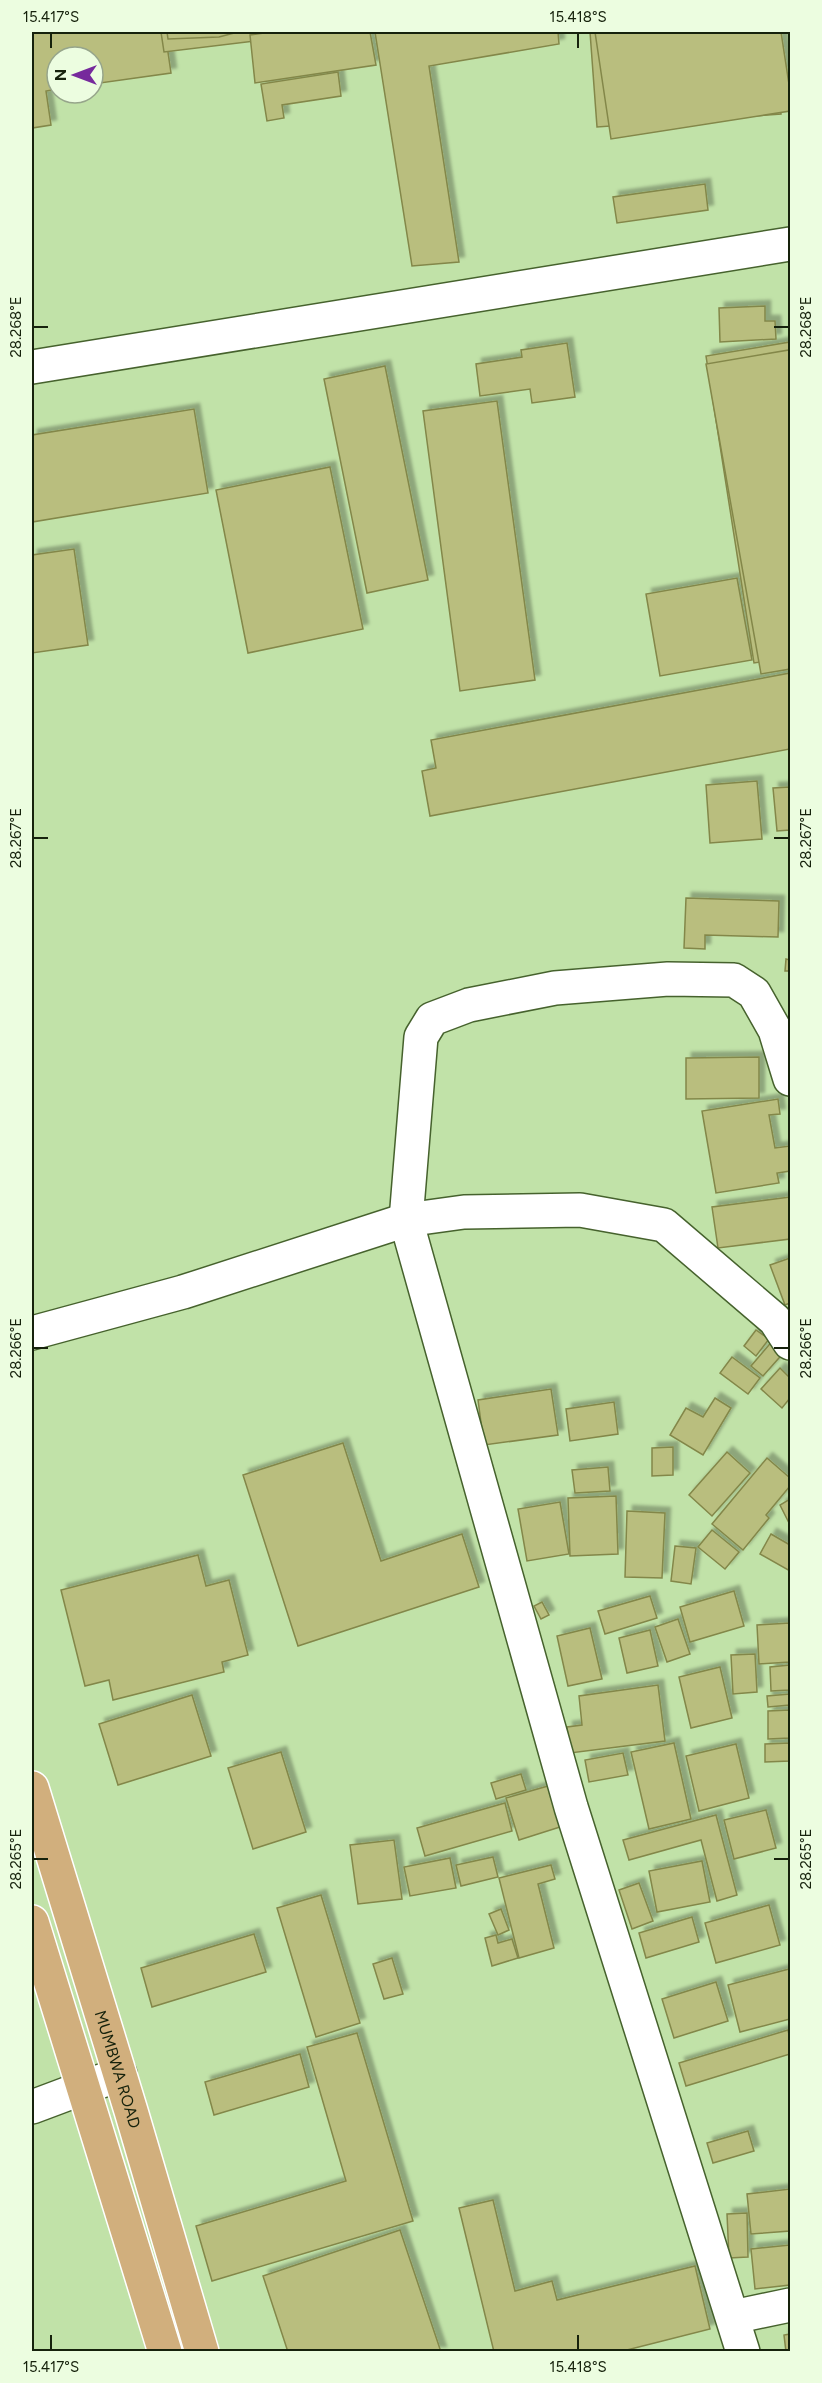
<svg xmlns="http://www.w3.org/2000/svg" width="822" height="2383" font-family="Figtree,sans-serif">
<defs>
<filter id="shadow"><feDropShadow dx="5.5" dy="-5.5" stdDeviation="1.5" flood-color="#0004"/></filter>
</defs>
<rect width="100%" height="100%" fill="#c1e2a8"/>
<g fill="#b9be7e" stroke="#838749" stroke-width="1.5" filter="url(#shadow)">
<polygon points="32,32 165,32 171,73 93,84 93,57 57,57 57,89 46,91 51,125 32,128"/>
<polygon points="161,32 331,32 164,52"/>
<polygon points="167,32 238,32 219,37 168,39"/>
<polygon points="271,32 370,32 376,65 255,83 250,35"/>
<polygon points="375,32 558,32 559,44 429,66 459,262 412,266"/>
<polygon points="590,32 775,32 781,114 597,127"/>
<polygon points="595,32 781,32 790,91 790,111 611,139"/>
<polygon points="338,72 341,96 282,105 284,118 267,121 261,84"/>
<polygon points="705,184 708,210 617,223 613,197"/>
<polygon points="765,306 765,321 775,321 776,339 720,342 719,308"/>
<polygon points="790,342 790,657 754,663 706,356"/>
<polygon points="567,343 575,397 532,403 530,389 480,396 476,364 522,357 521,350"/>
<polygon points="789,350 790,669 761,674 706,364"/>
<polygon points="385,366 428,580 367,593 324,379"/>
<polygon points="497,401 535,680 460,691 423,411"/>
<polygon points="194,409 208,493 32,522 32,435"/>
<polygon points="330,467 363,629 248,653 216,490"/>
<polygon points="74,549 88,645 32,653 32,555"/>
<polygon points="737,578 752,660 660,676 646,594"/>
<polygon points="790,673 790,749 430,816 422,771 436,768 431,740"/>
<polygon points="757,781 762,839 710,843 706,785"/>
<polygon points="790,787 790,830 777,831 773,788"/>
<polygon points="686,898 779,901 778,937 705,935 705,949 684,948"/>
<polygon points="786,959 790,960 790,971 785,971"/>
<polygon points="759,1057 759,1098 686,1099 686,1058"/>
<polygon points="778,1099 780,1114 769,1115 775,1148 790,1146 790,1171 777,1173 779,1183 716,1193 702,1111"/>
<polygon points="790,1197 790,1239 718,1248 712,1207"/>
<polygon points="790,1258 790,1303 785,1305 770,1265"/>
<polygon points="756,1330 769,1339 756,1356 744,1346"/>
<polygon points="774,1339 786,1350 763,1376 751,1366"/>
<polygon points="732,1357 760,1378 748,1394 720,1373"/>
<polygon points="780,1368 790,1378 790,1398 782,1408 761,1389"/>
<polygon points="551,1389 558,1435 484,1445 478,1400"/>
<polygon points="715,1398 731,1408 703,1455 670,1435 686,1408 703,1417"/>
<polygon points="614,1402 618,1434 570,1441 566,1409"/>
<polygon points="343,1443 381,1561 462,1534 479,1587 298,1646 243,1475"/>
<polygon points="673,1447 673,1475 652,1476 652,1448"/>
<polygon points="727,1452 750,1473 712,1516 689,1495"/>
<polygon points="767,1458 790,1478 790,1486 766,1515 769,1518 743,1550 712,1524"/>
<polygon points="608,1467 610,1491 575,1493 572,1470"/>
<polygon points="616,1496 618,1554 570,1556 568,1498"/>
<polygon points="790,1499 790,1525 780,1505"/>
<polygon points="560,1502 569,1554 527,1561 518,1509"/>
<polygon points="627,1511 665,1513 662,1578 625,1577"/>
<polygon points="712,1530 739,1552 725,1569 698,1547"/>
<polygon points="771,1534 790,1545 790,1571 760,1554"/>
<polygon points="675,1546 696,1548 691,1584 671,1581"/>
<polygon points="198,1555 206,1586 229,1580 248,1655 222,1662 224,1672 113,1700 109,1680 85,1686 61,1590"/>
<polygon points="734,1591 744,1626 690,1642 680,1607"/>
<polygon points="650,1596 657,1618 605,1634 598,1611"/>
<polygon points="542,1602 549,1615 541,1619 534,1606"/>
<polygon points="678,1619 690,1654 667,1662 655,1627"/>
<polygon points="790,1623 790,1662 759,1664 757,1625"/>
<polygon points="590,1628 602,1679 568,1686 557,1636"/>
<polygon points="650,1630 658,1666 627,1673 619,1638"/>
<polygon points="755,1654 757,1692 733,1694 731,1655"/>
<polygon points="790,1665 790,1690 771,1691 770,1667"/>
<polygon points="720,1667 732,1718 691,1728 679,1677"/>
<polygon points="658,1685 665,1741 570,1753 567,1727 582,1725 579,1696"/>
<polygon points="790,1694 790,1705 768,1707 767,1696"/>
<polygon points="192,1695 211,1756 118,1785 99,1724"/>
<polygon points="790,1710 790,1738 768,1739 768,1711"/>
<polygon points="674,1743 691,1819 649,1829 631,1752"/>
<polygon points="790,1743 790,1761 765,1762 765,1744"/>
<polygon points="736,1744 749,1798 699,1811 686,1756"/>
<polygon points="281,1752 306,1832 253,1849 228,1768"/>
<polygon points="623,1753 628,1775 589,1782 585,1760"/>
<polygon points="521,1774 526,1790 496,1799 491,1783"/>
<polygon points="548,1786 560,1827 519,1840 506,1798"/>
<polygon points="505,1803 512,1831 425,1856 417,1828"/>
<polygon points="766,1810 776,1848 734,1859 724,1820"/>
<polygon points="716,1815 737,1895 717,1901 701,1840 629,1860 623,1840"/>
<polygon points="394,1840 402,1899 358,1904 350,1845"/>
<polygon points="493,1857 498,1877 461,1886 456,1865"/>
<polygon points="450,1858 456,1888 410,1896 404,1867"/>
<polygon points="702,1861 710,1902 657,1912 649,1871"/>
<polygon points="551,1865 555,1879 538,1884 554,1948 519,1958 499,1878"/>
<polygon points="639,1883 653,1921 632,1929 619,1890"/>
<polygon points="321,1895 360,2023 316,2037 277,1908"/>
<polygon points="769,1905 780,1945 716,1963 705,1923"/>
<polygon points="501,1909 509,1930 498,1935 489,1914"/>
<polygon points="692,1917 699,1942 646,1958 639,1933"/>
<polygon points="254,1934 266,1972 152,2007 141,1968"/>
<polygon points="496,1935 498,1943 512,1939 518,1958 492,1966 485,1938"/>
<polygon points="392,1958 403,1994 384,1999 373,1964"/>
<polygon points="789,1969 790,2019 740,2032 728,1985"/>
<polygon points="716,1982 728,2021 674,2038 662,1999"/>
<polygon points="788,2030 790,2039 790,2054 686,2086 679,2063"/>
<polygon points="357,2033 413,2221 212,2281 196,2226 346,2181 307,2047"/>
<polygon points="300,2054 309,2087 214,2115 205,2082"/>
<polygon points="748,2131 754,2151 713,2163 707,2143"/>
<polygon points="790,2189 790,2231 751,2234 747,2194"/>
<polygon points="493,2200 515,2291 552,2281 557,2300 695,2266 710,2329 619,2352 494,2352 459,2208"/>
<polygon points="747,2213 748,2257 729,2258 727,2214"/>
<polygon points="400,2230 441,2352 288,2352 263,2276"/>
<polygon points="790,2245 790,2285 755,2289 751,2249"/>
<polygon points="790,2334 790,2352 786,2352 784,2335"/>
</g>
<g fill="none" stroke-linecap="round" stroke-linejoin="round">
<defs>
<g id="street">
<polyline points="32,367 790,244"/>
<polyline points="32,1333 183,1292 406,1220 464,1212 580,1210 664,1225 775,1320 790,1343"/>
<polyline points="32,2107 120,2074"/>
<polyline points="733,2317 790,2305"/>
<polyline points="743,2352 571,1807 406,1220 421,1037 432,1019 469,1005 555,988 668,979 734,980 754,993 775,1030 790,1079"/>
</g>
<g id="primary">
<path id="s1" d="M32,1788L131,2111L202,2352"/>
<polyline points="32,1922 165,2352"/>
</g>
</defs>
<use href="#street" stroke="#46622d" stroke-width="36"/>
<use href="#primary" stroke="#fff" stroke-width="36"/>
<use href="#street" stroke="#fff" stroke-width="33"/>
<use href="#primary" stroke="#d1af7d" stroke-width="33"/>
</g>
<path fill="none" stroke="#16220c" stroke-width="2" d="M51,33V48M578,33V48M33,327H48M774,327H789M33,838H48M774,838H789M33,1348H48M774,1348H789M33,1859H48M774,1859H789M51,2335V2350M578,2335V2350"/>
<g text-anchor="middle" dominant-baseline="central" stroke-width="4.5" stroke-linejoin="round" paint-order="stroke">
<g font-size="16" fill="#16220c" stroke="#ecfde0">
<text stroke="none"><textPath href="#s1" startOffset="294">MUMBWA ROAD</textPath></text>
</g>
</g>
<rect width="822" height="2383" fill="none" stroke="#ecfde0" stroke-width="66"/>
<g transform="translate(75 75) rotate(270)"><circle r="28" fill="#ecfde0" stroke="#96a58b" stroke-width="1.5"/>
<path d="M0-4.5L10 22L0 15L-10 22Z" fill="#762a9c"/>
<text y="-9" font-size="16" font-weight="bold" text-anchor="middle" fill="#16220c">N</text>
</g>
<rect x="33" y="33" width="756" height="2317" fill="none" stroke="#16220c" stroke-width="2"/>
<g font-size="15" text-anchor="middle" fill="#16220c">
<text x="51" y="22">15.417°S</text>
<text x="578" y="22">15.418°S</text>
<text transform="translate(806 327) rotate(-90)" y="5">28.268°E</text>
<text transform="translate(16 327) rotate(-90)" y="5">28.268°E</text>
<text transform="translate(806 838) rotate(-90)" y="5">28.267°E</text>
<text transform="translate(16 838) rotate(-90)" y="5">28.267°E</text>
<text transform="translate(806 1348) rotate(-90)" y="5">28.266°E</text>
<text transform="translate(16 1348) rotate(-90)" y="5">28.266°E</text>
<text transform="translate(806 1859) rotate(-90)" y="5">28.265°E</text>
<text transform="translate(16 1859) rotate(-90)" y="5">28.265°E</text>
<text x="51" y="2372">15.417°S</text>
<text x="578" y="2372">15.418°S</text>
</g>
</svg>
